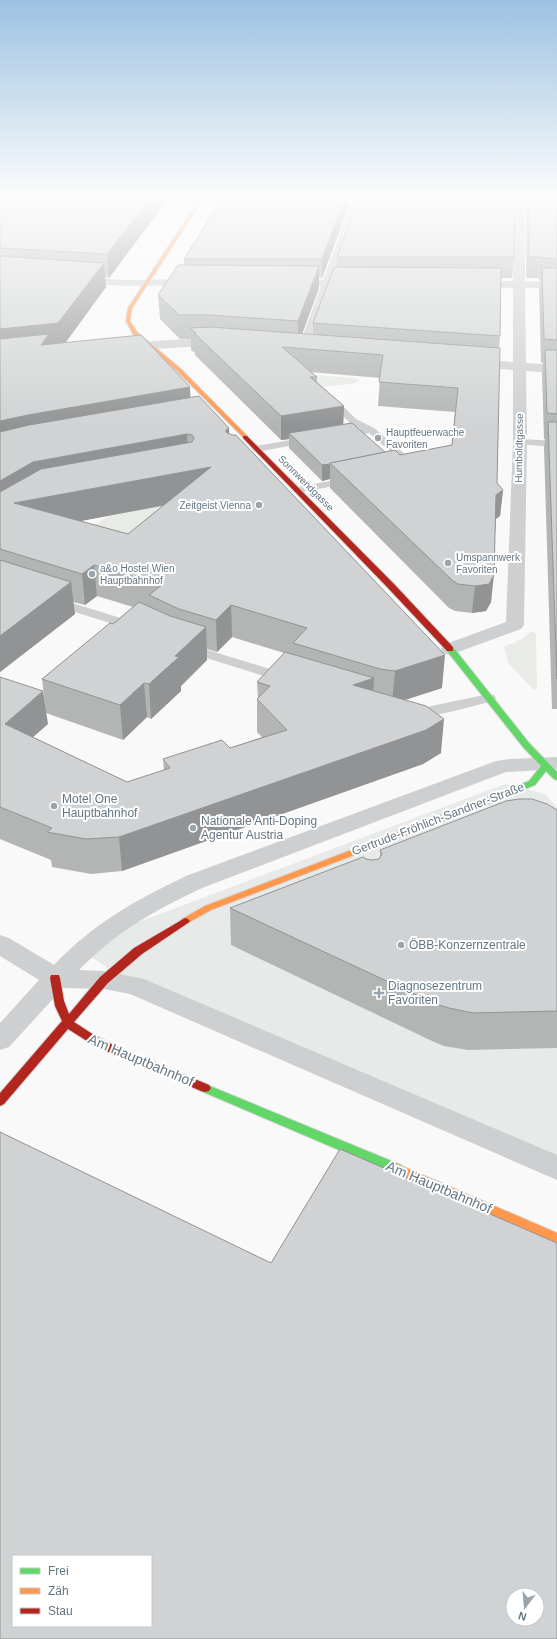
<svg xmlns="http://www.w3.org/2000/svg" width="557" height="1639" font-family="Arial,sans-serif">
<rect width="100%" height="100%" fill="#f9f9f9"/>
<polygon fill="#e8e9e9" points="505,784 545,794 557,807 557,1173 169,1010 75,946"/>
<g fill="#e8ebe6">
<polygon points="302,374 355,378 359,380 356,383 308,389"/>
<polygon points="215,496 163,538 85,532 105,518 115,515"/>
<path d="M531,631L536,634L537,689L534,690L508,663L504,646C515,643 523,640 531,631Z"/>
</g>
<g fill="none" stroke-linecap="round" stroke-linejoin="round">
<defs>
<g id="fast">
<polygon points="447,647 453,647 529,743 557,772 557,780 554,779 546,771 535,785 477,808 471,808 470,806 471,804 529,781 541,766 523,747 447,651"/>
<polygon points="205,1084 401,1165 403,1169 401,1173 397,1174 393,1173 201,1091 199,1088 201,1085"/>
</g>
<g id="slow">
<polygon points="200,198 204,198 132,308 130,321 137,332 181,369 247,436 247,438 245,439 177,371 133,334 126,321 128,308"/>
<polygon points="474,803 478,806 477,808 211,910 188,923 182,923 180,921 182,919 205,906"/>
<polygon points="397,1164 557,1233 557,1244 393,1173 391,1169 393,1165"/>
</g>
<g id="jam">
<polygon points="243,436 247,436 394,584 453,647 453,651 447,651 388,588 243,438"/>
<polygon points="185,918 188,919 190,921 188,923 142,954 108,983 74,1022 94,1035 113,1045 209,1085 211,1088 209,1091 205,1092 201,1091 106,1051 87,1041 68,1029 4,1104 0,1106 0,1093 62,1021 55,1006 50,978 51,975 59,975 60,978 64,1001 69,1014 100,977 134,948"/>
</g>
</defs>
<use href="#fast" stroke="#d5d6d7" stroke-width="2"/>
<use href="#slow" stroke="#d5d6d7" stroke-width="2"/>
<use href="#jam" stroke="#d5d6d7" stroke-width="2"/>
<g fill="#cecfd0" fill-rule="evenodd">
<path d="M334,399L337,400L356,419L374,428L418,465L419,467C416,471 414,471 409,470L408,467L369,433L342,438L339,437L337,435L339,433L361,429L350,423L329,402Z"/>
<polygon points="308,437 311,438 313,440 311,442 256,452 251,449 256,446"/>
<polygon points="520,439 557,441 557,447 516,444 515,442"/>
<polygon points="350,477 354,478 355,480 354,482 298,493 293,490 298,487"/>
<polygon points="56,598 140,624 142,627 140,630 136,631 52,605 50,602 52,599"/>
<polygon points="188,644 290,675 292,678 290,681 280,681 184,651 182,648 184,645"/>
<path d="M489,694L494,695L496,698L494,701C476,705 423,721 407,717L405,714L407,711L412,710Z"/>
</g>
<g fill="#cecfd0" fill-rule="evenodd">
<polygon points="127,198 256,198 257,200 252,203 132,201"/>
<polygon points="314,198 389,198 393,201 388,204 361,204 334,280 362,281 364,283 362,285 358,286 332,286 311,346 309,353 301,353 299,346 321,286 288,286 284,285 282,283 284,281 288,280 323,280 351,203 318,203 315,202 313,200"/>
<polygon points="515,198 525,198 525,281 557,282 557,288 525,288 526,363 557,365 557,373 526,371 527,442 524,625 521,629 450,655 443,653 441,649 443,645 506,622 513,442 513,370 470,367 465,366 464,363 465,360 470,359 513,362 513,288 470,287 466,286 464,284 466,282 470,281 513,281"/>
<polygon points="76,277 123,280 196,279 200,280 202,282 200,284 196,285 123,286 72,282 70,280 72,278"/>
<polygon points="188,339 221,340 225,341 227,344 225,347 221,348 188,347 153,349 149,348 147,345 149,342 153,341"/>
<path d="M557,757V769L506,772L202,888C154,911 117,931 79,970L104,971L144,979L557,1155V1180L130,994L104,989L63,988L9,1047L0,1050V1023L39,980L0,956V935L9,938L54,965C94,923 134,901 186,876L496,761L510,759Z"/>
</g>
<use href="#fast" fill="#63d668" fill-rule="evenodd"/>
<use href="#slow" fill="#ff974d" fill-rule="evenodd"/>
<use href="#jam" fill="#b3261e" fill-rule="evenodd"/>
</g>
<g fill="#b3b5b5" fill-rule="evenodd">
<path d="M0,198L165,203L109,278L105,277L106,287L65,343L190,387V397L229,434L442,688L405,700L441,753L423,764L122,871L91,874L52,867L51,860L0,839V677L48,724L33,737L127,782L164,770L163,759L230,748L262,737L257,732V699L258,698L257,682L284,653L232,637L217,652L207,649V660L181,686V691L151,719L147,717L123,740L46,713L42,679L113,624L133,607L97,596L85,605L73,602L75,614L0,672ZM163,506L128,534L80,521Z"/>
<polygon points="527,198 557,198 557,709 552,709 544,448 545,439 544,439 542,374 543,363 541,362 539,290 540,280 539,280 539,278 526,278 526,206"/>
<path d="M349,205L322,278H319V288L302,334H313V323L336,267L337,257H514L512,278H501L500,336L499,348L497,483L503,490L500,516L496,519L491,602L486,611L472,613L455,611L449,608L330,488V479L322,481L289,448V439L281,440L195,355V353L191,350V339H180L160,319L158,295L184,265V259ZM310,372L380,378L378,406L455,412L452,445L400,455L385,452L343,424L344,406L317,382V377Z"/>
<polygon points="557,810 557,1048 468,1050 444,1046 432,1041 231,945 230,908 366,859 372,860 379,859 380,857 380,850"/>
</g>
<g fill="#929394">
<polygon points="151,198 165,198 165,203 109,278 107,254"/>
<polygon points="345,198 349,198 349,205 322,278 322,259"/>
<polygon points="104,263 106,287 61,349 0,354 0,329"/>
<polygon points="319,266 319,288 298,345 298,321"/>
<polygon points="190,387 191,414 0,450 0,421 28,415"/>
<polygon points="344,406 343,430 289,433 289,439 281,440 281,416"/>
<polygon points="229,428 230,456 226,430"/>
<polygon points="187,434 189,463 211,467 212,496 18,533 0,513 0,481 33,462"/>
<polygon points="330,464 330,479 322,481 322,465"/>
<polygon points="503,490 500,516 493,521 496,495"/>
<polygon points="94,565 97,596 85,605 82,574"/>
<polygon points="494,575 491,602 486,611 472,613 475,586"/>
<polygon points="71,582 75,614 0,672 0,636"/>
<polygon points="231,605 232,637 217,652 216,620"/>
<polygon points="206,627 207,660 181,686 181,691 151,719 149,684 175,656"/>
<polygon points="445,655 442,688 392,704 395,671"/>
<polygon points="374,678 372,711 353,685"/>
<polygon points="144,683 147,717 123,740 120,705"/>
<polygon points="43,691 48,724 10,757 5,724"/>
<polygon points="444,719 441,753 423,764 122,871 119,837"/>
</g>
<g fill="#d0d2d3" stroke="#929394" fill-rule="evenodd">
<polygon points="0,198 151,198 107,254 0,248"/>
<polygon points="223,198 345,198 322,259 184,259"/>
<polygon points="358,198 515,198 514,257 337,257"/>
<polygon points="529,198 557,198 557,259 542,258 541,257 529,257"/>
<polygon points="0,256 104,263 58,323 0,329"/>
<polygon points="178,265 319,266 298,321 210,315 179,315 158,295"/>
<polygon points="334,267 501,268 500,336 313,323"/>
<polygon points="542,268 557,268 557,340 544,339"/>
<polygon points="210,327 500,348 497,483 503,490 496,495 494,575 489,584 475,586 458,584 452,580 330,463 395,450 400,455 452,445 458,388 379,382 383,355 282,347 317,377 310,377 344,406 281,416 194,333 196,333 190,328"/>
<polygon points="49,334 41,345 141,335 190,387 28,415 0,421 0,339"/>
<polygon points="545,350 557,350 557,414 547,413"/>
<path d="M199,396L229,428L226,430V432L232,435H236L445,655L395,671L380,669L293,643L307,628L231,605L216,620L179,609L149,595L162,585L94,565L82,574L0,549V492L41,469L192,442L194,438L192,435L187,434L33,462L0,481V432L29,425ZM211,467L128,534L14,503Z"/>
<polygon points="548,422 557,422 557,679"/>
<polygon points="352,423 385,452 330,463 330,464 322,465 289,433"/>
<polygon points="0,560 71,582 0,636"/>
<polygon points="139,602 170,616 206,627 175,656 179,657 149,684 144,683 120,705 42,679 110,623 113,624"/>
<polygon points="285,652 374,678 353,685 426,706 444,719 426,730 119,837 86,839 47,832 52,828 0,807 0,677 43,691 5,724 127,782 170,768 163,759 222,740 230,748 287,730 257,699 270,686 257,682"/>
<polygon points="519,799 532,799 547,804 557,810 557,1011 473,1013 449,1008 436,1004 230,908 363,857 366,859 372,860 379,859 382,854 380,850 506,801"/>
<path d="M0,1132L271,1263L340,1149L557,1243V1639H0ZM13,1556H151V1626H13ZM513,1595H537V1619H513Z"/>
</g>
<linearGradient id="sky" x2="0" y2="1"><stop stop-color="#9dc2e2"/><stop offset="0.46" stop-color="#fcfcfc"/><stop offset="1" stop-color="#fcfcfc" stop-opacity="0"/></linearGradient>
<rect width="557" height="428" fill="url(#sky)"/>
<g fill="#99a4ac" stroke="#fff" stroke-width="1.5">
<circle cx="378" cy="438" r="4"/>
<circle cx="259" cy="505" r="4"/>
<circle cx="448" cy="563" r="4"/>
<circle cx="92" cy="574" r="4"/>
<circle cx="54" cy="806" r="4"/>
<circle cx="193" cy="828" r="4"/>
<circle cx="401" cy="945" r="4"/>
<path d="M377 987h4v4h4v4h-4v4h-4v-4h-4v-4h4z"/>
</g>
<g text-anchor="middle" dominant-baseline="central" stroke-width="4" stroke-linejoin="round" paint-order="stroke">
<g font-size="10" fill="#657683" stroke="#fff" text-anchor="start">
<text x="386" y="432">Hauptfeuerwache<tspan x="386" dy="12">Favoriten</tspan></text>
<text x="251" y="505" text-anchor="end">Zeitgeist Vienna</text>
<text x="456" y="557">Umspannwerk<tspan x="456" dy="12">Favoriten</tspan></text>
<text x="100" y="568">a&amp;o Hostel Wien<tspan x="100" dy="12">Hauptbahnhof</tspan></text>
</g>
<g font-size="10" fill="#657683" stroke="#fff">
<text transform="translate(519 448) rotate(-89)">Humboldtgasse</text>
<text transform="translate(306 483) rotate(45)">Sonnwendgasse</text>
</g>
<g font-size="12" fill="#657683" stroke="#fff" text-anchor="start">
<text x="62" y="799">Motel One<tspan x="62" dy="14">Hauptbahnhof</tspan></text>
<text x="201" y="821">Nationale Anti-Doping<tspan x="201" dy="14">Agentur Austria</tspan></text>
<text x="409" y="945">ÖBB-Konzernzentrale</text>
<text x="388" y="986">Diagnosezentrum<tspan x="388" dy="14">Favoriten</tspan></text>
</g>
<g font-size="12" fill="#657683" stroke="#fff">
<text transform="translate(438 819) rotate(-21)">Gertrude-Fröhlich-Sandner-Straße</text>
</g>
<g font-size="14" fill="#657683" stroke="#fff">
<text transform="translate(141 1060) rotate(23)">Am Hauptbahnhof</text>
<text transform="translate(439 1187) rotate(23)">Am Hauptbahnhof</text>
</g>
</g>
<rect x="12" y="1555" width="140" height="72" fill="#ffffff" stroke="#c1c8cd"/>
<rect x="20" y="1568" width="20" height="6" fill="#63d668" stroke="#c1c8cd"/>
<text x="48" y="1575" font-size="12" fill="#657683">Frei</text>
<rect x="20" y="1588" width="20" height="6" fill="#ff974d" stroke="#c1c8cd"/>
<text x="48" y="1595" font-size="12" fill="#657683">Zäh</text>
<rect x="20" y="1608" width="20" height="6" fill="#b3261e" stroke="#c1c8cd"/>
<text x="48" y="1615" font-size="12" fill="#657683">Stau</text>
<g transform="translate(525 1607) rotate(196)"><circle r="19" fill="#ffffff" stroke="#c1c8cd"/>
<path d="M0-3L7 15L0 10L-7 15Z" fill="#99a4ac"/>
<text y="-6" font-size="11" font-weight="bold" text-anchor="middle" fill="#657683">N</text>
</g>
</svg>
